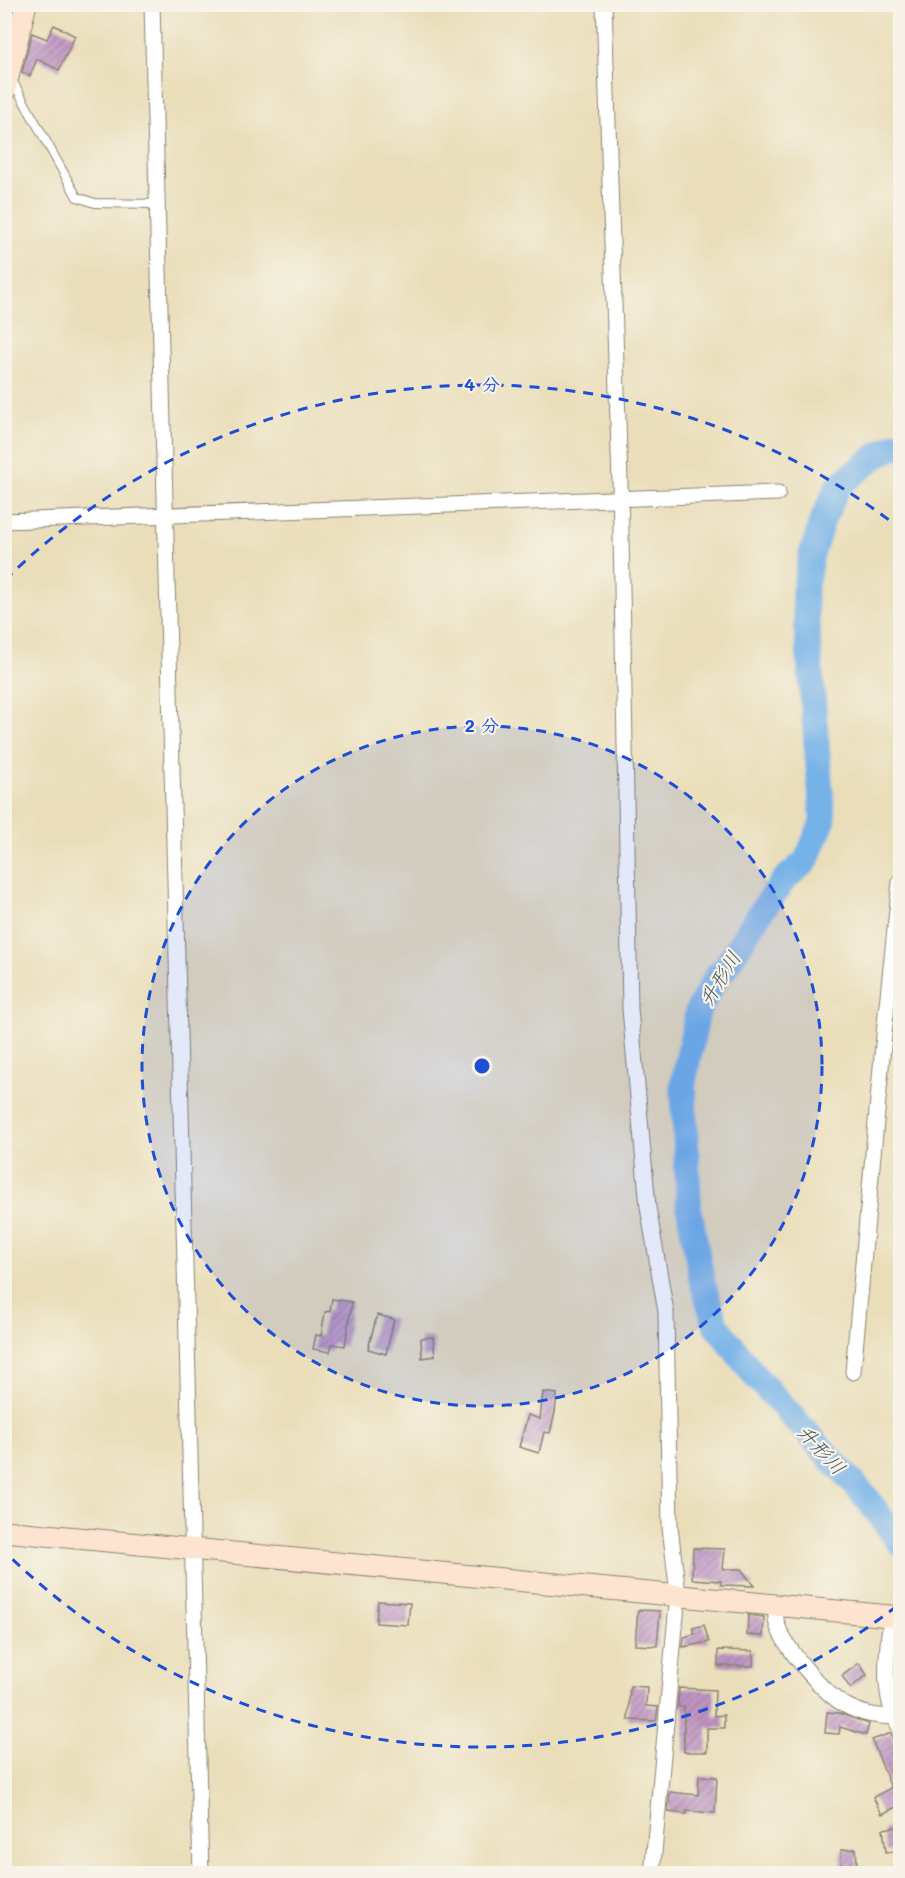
<svg xmlns="http://www.w3.org/2000/svg" width="905" height="1878" font-family="Mali,'Klee One',sans-serif">
<defs>
<pattern id="building-hatch" width="6" height="6" patternUnits="userSpaceOnUse" patternTransform="scale(1.5)"><rect width="6" height="6" fill="#bf95c3"/><path d="M-1 1l2-2M0 6l6-6M5 7l2-2" fill="none" stroke="#9b7a9f"/></pattern>
</defs>
<rect width="100%" height="100%" fill="#f7f3e8"/>
<filter id="ink" filterUnits="userSpaceOnUse"><feTurbulence type="fractalNoise" baseFrequency=".0167" numOctaves="2"/><feDisplacementMap in="SourceGraphic" scale="12" xChannelSelector="R" yChannelSelector="G"/><feConvolveMatrix kernelMatrix="1 2 1 2 8 2 1 2 1" color-interpolation-filters="sRGB"/></filter>
<filter id="wash" filterUnits="userSpaceOnUse"><feTurbulence type="fractalNoise" baseFrequency=".008" numOctaves="4" result="noise"/><feDisplacementMap in="SourceGraphic" scale="24" xChannelSelector="R" yChannelSelector="G"/><feGaussianBlur stdDeviation="1.35" result="paint"/><feColorMatrix in="noise" values="0 0 0 0 0 0 0 0 0 0 0 0 0 0 0 0 0 1.4 0 .05"/><feComposite in="paint" operator="in"/></filter>
<g filter="url(#wash)">
<rect width="100%" height="100%" fill="#eadeba"/>
<g fill="none" stroke-linecap="round" stroke-linejoin="round">
<polyline stroke="#75b2e8" stroke-width="26" points="900,443 878,455 839,485 822,521 811,556 804,593 823,821 806,861 784,880 753,923 725,968 718,974 698,1010 683,1084 689,1208 702,1282 716,1325 756,1377 866,1497 900,1543"/>
</g>
<g id="blocks">
<g fill="url(#building-hatch)">
<polygon points="54,25 75,36 59,70 37,59 30,76 22,72 32,33 47,39"/>
<polygon points="332,1299 352,1302 345,1346 332,1344 330,1352 313,1349 316,1335 321,1336 325,1312 330,1311"/>
<polygon points="377,1315 394,1319 386,1354 368,1349"/>
<polygon points="433,1337 435,1356 422,1358 421,1338"/>
<polygon points="543,1392 557,1394 555,1412 550,1433 544,1432 539,1453 519,1447 528,1415 540,1419"/>
<polygon points="693,1548 725,1549 723,1569 741,1569 754,1586 721,1585 721,1581 692,1579"/>
<polygon points="378,1601 410,1603 408,1625 376,1623"/>
<polygon points="638,1610 660,1611 657,1646 635,1645"/>
<polygon points="748,1615 764,1617 763,1636 747,1635"/>
<polygon points="704,1625 709,1642 683,1647 684,1637 695,1634 693,1628"/>
<polygon points="718,1650 753,1651 753,1666 718,1666"/>
<polygon points="859,1663 867,1675 850,1688 842,1676"/>
<polygon points="630,1686 647,1687 646,1706 658,1707 656,1721 628,1720"/>
<polygon points="679,1688 715,1690 714,1716 724,1715 724,1728 707,1728 707,1752 684,1752 684,1707 678,1707"/>
<polygon points="827,1712 839,1713 869,1724 866,1735 840,1727 839,1734 825,1733"/>
<polygon points="891,1733 895,1745 900,1743 900,1758 897,1760 900,1768 900,1811 898,1806 882,1814 873,1797 891,1788 872,1740"/>
<polygon points="699,1776 717,1777 715,1813 687,1811 687,1814 668,1812 670,1792 698,1795"/>
<polygon points="896,1827 899,1851 886,1852 883,1829"/>
<polygon points="856,1849 858,1874 842,1874 841,1850"/>
</g>
</g>
</g>
<g filter="url(#ink)">
<use href="#blocks" fill-opacity="0" stroke="#8a8472" stroke-width="1.5"/>
<g fill="none" stroke-linecap="round" stroke-linejoin="round">
<defs>
<polyline id="lane" points="12,80 77,197 95,203 157,204"/>
<g id="street">
<polyline points="152,4 201,1874"/>
<polyline points="604,4 620,481 630,1009 648,1207 666,1312 670,1527 678,1594 652,1874"/>
<polyline points="4,521 778,493"/>
<polyline points="853,1372 885,1024 900,882"/>
<path d="M776,1606C776,1612 775,1618 777,1624C784,1647 824,1694 845,1705C859,1713 878,1718 894,1716"/>
<path d="M891,1616C887,1653 880,1694 900,1728"/>
</g>
<g id="secondary">
<polyline points="4,93 26,4"/>
<polyline points="4,1531 900,1617"/>
</g>
</defs>
<use href="#lane" stroke="#8a8472" stroke-width="10"/>
<use href="#street" stroke="#8a8472" stroke-width="17"/>
<use href="#secondary" stroke="#8a8472" stroke-width="23"/>
<use href="#lane" stroke="#fff" stroke-width="8"/>
<use href="#street" stroke="#fff" stroke-width="15"/>
<use href="#secondary" stroke="#fde4d1" stroke-width="21"/>
</g>
</g>
<circle cx="482" cy="1066" r="340" fill="#1d4ed8" fill-opacity=".12"/>
<g fill="none" stroke="#1d4ed8" stroke-width="3" stroke-dasharray="10 8">
<circle cx="482" cy="1066" r="340"/>
<path d="M897 1606A681 681 0 0 1 5 1552M5 580A681 681 0 0 1 897 526"/>
</g>
<g text-anchor="middle" dominant-baseline="central" stroke-width="4.5" stroke-linejoin="round" paint-order="stroke">
<g font-size="20" font-style="italic" fill="#415464" stroke="#f7f3e8">
<text transform="translate(719 978) rotate(-58)">升形川</text>
<text transform="translate(822 1449) rotate(47)">升形川</text>
</g>
</g>
<circle cx="482" cy="1066" r="9" fill="#1d4ed8" stroke="#f7f3e8" stroke-width="3"/>
<g font-size="18" text-anchor="middle" font-weight="bold" fill="#1d4ed8" stroke="#f7f3e8" stroke-width="4.5" stroke-linejoin="round" paint-order="stroke">
<text x="482" y="391">4 分</text>
<text x="482" y="732">2 分</text>
</g>
<rect width="905" height="1878" fill="none" stroke="#f7f3e8" stroke-width="24"/>
</svg>
